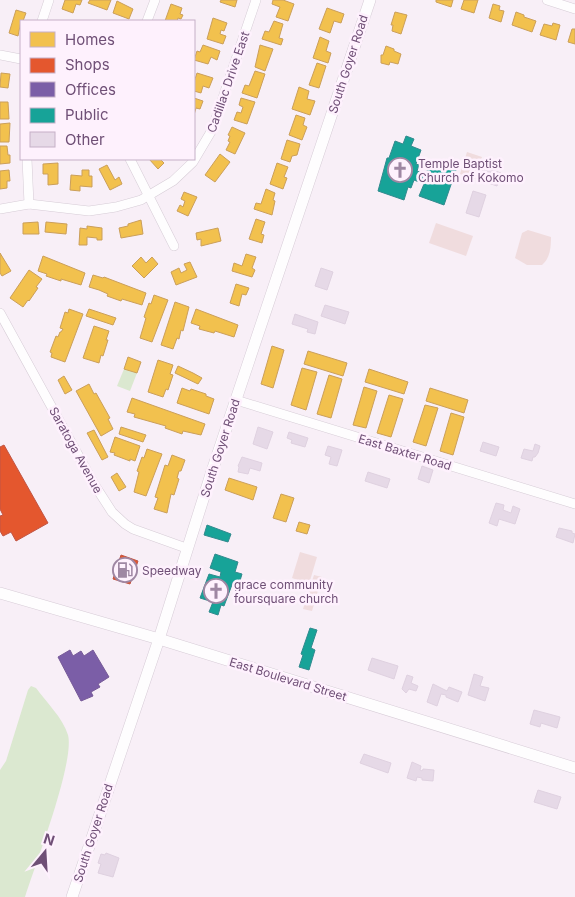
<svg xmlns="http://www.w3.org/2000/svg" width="575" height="897" font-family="Inter,sans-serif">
<rect width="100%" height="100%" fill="#f8eff7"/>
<g fill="#f0dcde">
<polygon points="467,152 482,157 475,179 460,174"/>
<polygon points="436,223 473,236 466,256 429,243"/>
<path d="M528,230L551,237C551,248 550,258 542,265H527L515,258L522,233Z"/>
<polygon points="300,552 317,557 309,584 292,578"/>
<polygon points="314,575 322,577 312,611 303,609"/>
</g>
<g fill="#dbe8d0">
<polygon points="124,369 137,373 130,391 117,386"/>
<path d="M31,686L36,688C46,702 63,718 68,735C75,762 35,865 25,897H0V770L6,761L28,690Z"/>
</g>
<g fill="#f2c14e" stroke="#cb9f5a">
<polygon points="65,0 82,0 80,5 76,4 73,13 62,9"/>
<polygon points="90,0 111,0 107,10 88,3"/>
<polygon points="221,0 237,0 235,7 220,2"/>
<polygon points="273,0 283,0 294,4 288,21 276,17 280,7 272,4"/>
<polygon points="436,0 453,0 451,7 436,2"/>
<polygon points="464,0 478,0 474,13 461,9"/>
<polygon points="117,1 133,9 129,19 113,13"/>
<polygon points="171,4 182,8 180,14 183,15 181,19 178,18 177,21 165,21"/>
<polygon points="493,4 500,6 499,10 504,11 501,22 489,18"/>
<polygon points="327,8 344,14 341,23 334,21 330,33 319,29"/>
<polygon points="16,10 26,13 23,21 21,21 18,36 9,33"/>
<polygon points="395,12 407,15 401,34 392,31 393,25 391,25"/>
<polygon points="516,12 524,15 524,17 536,21 532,32 512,25"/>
<polygon points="213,18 227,23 224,31 221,30 220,34 226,36 223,44 207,39"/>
<polygon points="274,21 283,24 279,38 283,39 281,45 262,39 265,31 269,32"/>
<polygon points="553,23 560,25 556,40 540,35 544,24 552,26"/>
<polygon points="572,29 575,29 575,44 568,42"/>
<polygon points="320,37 329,41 326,51 331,53 328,63 313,58"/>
<polygon points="203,45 220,51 217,60 211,57 208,64 194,60 197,51 200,52"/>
<polygon points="260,45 273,49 265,71 255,67"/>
<polygon points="386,46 394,49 394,51 401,54 398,64 390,62 389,65 381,63 381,55 383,55"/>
<polygon points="317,63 326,66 319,88 309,85"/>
<polygon points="255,71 265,74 257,98 242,93 245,85 249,86"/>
<polygon points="1,73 10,74 8,88 0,87"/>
<polygon points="197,73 213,78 209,88 203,86 201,93 194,91 194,82"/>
<polygon points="299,87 309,91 307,99 315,101 310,115 292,109"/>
<polygon points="194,98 203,101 200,109 196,108 194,115"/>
<polygon points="241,98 255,102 247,124 234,120 237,112 241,113 243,107 239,105"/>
<polygon points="0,102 8,102 9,119 0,119"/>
<polygon points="296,115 305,118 303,125 307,127 302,140 289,135"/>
<polygon points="10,123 9,142 0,142 0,124"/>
<polygon points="232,127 245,133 235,154 226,150 230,142 228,141 230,136 228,135"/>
<polygon points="287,140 300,144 297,155 292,156 290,162 281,159"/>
<polygon points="0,146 7,146 8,155 10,155 10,163 0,164"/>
<polygon points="220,154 230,162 215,182 205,175"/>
<polygon points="149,159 163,159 161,160 164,163 158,169"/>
<polygon points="58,163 58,184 48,185 48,174 43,174 43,164"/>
<polygon points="277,163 288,167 284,177 287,178 283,189 270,184"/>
<polygon points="107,165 115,180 119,177 122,184 110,190 99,169"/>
<polygon points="9,170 10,181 7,181 7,188 0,189 0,171"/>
<polygon points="82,170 89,170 89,176 92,176 92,187 80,186 80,191 70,190 71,175 82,176"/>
<polygon points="266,189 275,193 273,200 275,201 272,215 254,209 256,203 261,204"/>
<polygon points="184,192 197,197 188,216 177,211 180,205 183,207 185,201 181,199"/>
<polygon points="256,219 265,222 261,234 264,235 262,243 249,239"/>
<polygon points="141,220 143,234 121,238 119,228 128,226 128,224"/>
<polygon points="38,222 39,234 23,234 23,223"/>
<polygon points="46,222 67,224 66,234 45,232"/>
<polygon points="87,226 102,228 102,240 97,240 97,238 87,237 87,245 79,245 80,228 87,229"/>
<polygon points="218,228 221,241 201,246 201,239 197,240 196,233"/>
<polygon points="0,253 11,271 2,276 0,273"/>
<polygon points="246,254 256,257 252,268 255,270 252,277 232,271 234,263 242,266"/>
<polygon points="43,256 85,273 81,285 61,279 61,281 46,276 47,274 38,271"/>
<polygon points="141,257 146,263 152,257 158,264 144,278 132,266"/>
<polygon points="190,262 197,277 176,285 171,272 179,268 181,273 187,270 184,264"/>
<polygon points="29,270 42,279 36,287 38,288 29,301 28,300 23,307 10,298"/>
<polygon points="93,275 103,278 104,277 146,293 142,305 122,299 121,301 107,296 108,294 99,290 89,287"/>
<polygon points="236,284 249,288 246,295 242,294 239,306 230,303"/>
<polygon points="154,295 168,300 152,342 140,338 146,318 144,317 149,303 151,304"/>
<polygon points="175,302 189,307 183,331 181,330 179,339 177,338 173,349 161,345"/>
<polygon points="69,309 83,314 65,362 51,357 52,353 50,352 56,336 58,337 60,332 61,332 63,329 60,328 65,312 68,313"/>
<polygon points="89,309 116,318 113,325 86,316"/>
<polygon points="196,309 238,325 234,337 215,331 214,333 199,329 200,326 191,323"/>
<polygon points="94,326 109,331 106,340 108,340 103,356 101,355 99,363 83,358"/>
<polygon points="272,346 284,350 273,388 261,384"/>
<polygon points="308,351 347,363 343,376 304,364"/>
<polygon points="128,357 141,362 137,373 124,369"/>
<polygon points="158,360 173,365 170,374 173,375 168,390 166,389 163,397 148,392"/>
<polygon points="178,366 193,373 202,378 198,384 175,373"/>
<polygon points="302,368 317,372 306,410 291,405"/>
<polygon points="369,369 408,382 404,394 365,382"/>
<polygon points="329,375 342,379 331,418 317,414"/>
<polygon points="64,376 72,390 65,394 58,380"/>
<polygon points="89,384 94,394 96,393 110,418 108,419 113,429 101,436 76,391"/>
<polygon points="364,387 377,391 366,428 353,425"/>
<polygon points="182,388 190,391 191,389 206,394 206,396 214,399 209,414 177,403"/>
<polygon points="430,388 468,400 464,413 426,401"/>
<polygon points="389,395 403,399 391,437 377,433"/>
<polygon points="132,398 205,424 201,435 183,431 182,434 165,428 166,426 134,417 135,414 127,412"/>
<polygon points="425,405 438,408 426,446 413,442"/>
<polygon points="451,413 464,417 453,455 440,451"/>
<polygon points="121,427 146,435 143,442 119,434"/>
<polygon points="94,430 108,457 102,460 87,433"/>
<polygon points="115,437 140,446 135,461 130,459 130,461 114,455 115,453 110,452"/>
<polygon points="147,449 162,454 146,496 134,492 139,472 137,471 142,457 144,458"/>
<polygon points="172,455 185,460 181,471 179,471 177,478 179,479 174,495 171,494 167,513 154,509 158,498 155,497 165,465 168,466"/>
<polygon points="117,473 126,487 119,491 111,477"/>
<polygon points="229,478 257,487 253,500 225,490"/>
<polygon points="281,494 294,498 286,522 273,518"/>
<polygon points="299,522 310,525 307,534 296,531"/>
</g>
<g fill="#e4572e" stroke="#c15544">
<polygon points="4,445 48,523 16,541 11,532 3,536 0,531 0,516 3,515 0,509 0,447"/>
<polygon points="121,555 138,561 130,584 113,579"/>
</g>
<polygon fill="#7b5ea7" stroke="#775a98" points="70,650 73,656 81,651 84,656 93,650 109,677 98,684 100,687 91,692 93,696 81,701 58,657"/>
<g fill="#17a398" stroke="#318a8e">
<polygon points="406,136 414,139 411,146 421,150 416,164 419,165 417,171 426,174 431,161 456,170 444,205 419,196 424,184 414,180 411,188 408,187 404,200 378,191 387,158 389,158 395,141 403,144"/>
<polygon points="207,525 231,534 228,542 204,535"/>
<polygon points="215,554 238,562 235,572 242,574 239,584 233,582 224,606 221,605 218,615 209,612 213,602 200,598 209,574 220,577 221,572 210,568"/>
<polygon points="310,628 317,630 311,648 315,650 309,670 299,667 303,655 301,654"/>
</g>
<g fill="#e6d9e7" stroke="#dfd1e0">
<polygon points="481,166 501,173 497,186 477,179"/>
<polygon points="473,191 486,195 479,217 466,213"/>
<polygon points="321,268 333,272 327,290 315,286"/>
<polygon points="325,305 349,312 345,324 321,316"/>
<polygon points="295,314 318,322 315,334 307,332 308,329 292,324"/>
<polygon points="258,427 273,432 267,449 253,444"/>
<polygon points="289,432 308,438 305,447 291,443 292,440 287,438"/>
<polygon points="483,442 499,447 496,456 480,451"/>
<polygon points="535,444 540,446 538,453 535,457 533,457 532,461 521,458 524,449 533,451"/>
<polygon points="328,446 342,450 337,466 329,464 331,457 325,455"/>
<polygon points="242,457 262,463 260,471 250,468 248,474 238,472 239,467 238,466"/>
<polygon points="422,466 433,470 429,483 418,479"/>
<polygon points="368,472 390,479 387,488 365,481"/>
<polygon points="496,503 504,505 503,510 511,513 513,506 520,509 515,524 499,519 497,526 489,523"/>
<polygon points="559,528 572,531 572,533 575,534 573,543 556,537"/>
<polygon points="372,658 398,666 394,679 368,670"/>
<polygon points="474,674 483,677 480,686 489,688 485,701 468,695"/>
<polygon points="407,675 413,677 411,683 418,686 416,691 409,689 406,693 402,689"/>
<polygon points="433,684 447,691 449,687 462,692 458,702 446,697 446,695 441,694 437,706 427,702"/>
<polygon points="534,710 560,717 557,728 541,723 540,727 530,724"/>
<polygon points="364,754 391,763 388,773 360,763"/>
<polygon points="412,762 421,766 420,770 422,771 423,769 434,770 433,781 422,780 422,778 417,777 416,781 407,778"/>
<polygon points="538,790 561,797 557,809 534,802"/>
<polygon points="106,853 119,858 113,877 98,873 101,864 98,863 101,854 105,855"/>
</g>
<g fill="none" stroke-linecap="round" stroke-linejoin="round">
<defs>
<g id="street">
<polyline points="547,0 575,9"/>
<polyline points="42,21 49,0"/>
<polyline points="147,21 155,0"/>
<polyline points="0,55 21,59"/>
<polyline points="27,159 29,204"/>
<polyline points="130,159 174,246"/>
<polyline points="0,209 29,204 89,211 116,207 141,200 173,181 193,162 212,130 256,0"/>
<polyline points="0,313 94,484 112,512 125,524 133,529 186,548"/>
<polyline points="236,400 575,504"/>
</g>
<g id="secondary">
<polyline points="0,593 159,639 575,768"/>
<polyline points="72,897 159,639 212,471 370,0"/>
</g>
</defs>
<use href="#street" stroke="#d6ccd6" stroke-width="10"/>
<use href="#secondary" stroke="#d7ccd7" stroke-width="12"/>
<use href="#street" stroke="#fefdfe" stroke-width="9"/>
<use href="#secondary" stroke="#fefdfe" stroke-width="11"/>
</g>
<defs>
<symbol id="church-ring" viewBox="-11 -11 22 22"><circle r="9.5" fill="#fef1fd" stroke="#9f87a3" stroke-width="1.5"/><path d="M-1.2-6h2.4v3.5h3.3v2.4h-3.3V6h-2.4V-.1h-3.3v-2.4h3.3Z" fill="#9f87a3"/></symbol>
<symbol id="fuel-ring" viewBox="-11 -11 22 22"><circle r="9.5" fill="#fef1fd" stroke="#9f87a3" stroke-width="1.5"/><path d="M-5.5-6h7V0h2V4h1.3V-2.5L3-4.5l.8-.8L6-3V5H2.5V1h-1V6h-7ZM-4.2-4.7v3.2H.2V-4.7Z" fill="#9f87a3"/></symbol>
</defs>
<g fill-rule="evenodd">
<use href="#church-ring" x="386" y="156" width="28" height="28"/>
<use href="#fuel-ring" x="111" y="556" width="28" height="28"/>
<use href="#church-ring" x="202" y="577" width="28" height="28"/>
</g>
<g text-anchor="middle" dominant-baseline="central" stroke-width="5" stroke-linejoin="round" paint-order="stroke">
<g font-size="12" fill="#6f4f76" stroke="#fef1fd">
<text transform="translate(348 64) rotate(-72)">South Goyer Road</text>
<text transform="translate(228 82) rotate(-71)">Cadillac Drive East</text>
<text transform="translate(220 448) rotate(-72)">South Goyer Road</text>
<text transform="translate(76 450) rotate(61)">Saratoga Avenue</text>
<text transform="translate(405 452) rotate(17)">East Baxter Road</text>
<text transform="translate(288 679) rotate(17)">East Boulevard Street</text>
<text transform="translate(93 833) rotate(-72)">South Goyer Road</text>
</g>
<g font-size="12" fill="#6f4f76" stroke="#fef1fd" text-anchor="start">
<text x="418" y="163">Temple Baptist<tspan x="418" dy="14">Church of Kokomo</tspan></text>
<text x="142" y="570">Speedway</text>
<text x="234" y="584">grace community<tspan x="234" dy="14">foursquare church</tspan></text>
</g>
</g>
<rect x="20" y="20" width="175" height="140" fill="#fef1fd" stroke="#c5b0c7"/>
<rect x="30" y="32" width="25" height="15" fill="#f2c14e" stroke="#c5b0c7"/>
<text x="65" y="45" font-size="15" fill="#6f4f76">Homes</text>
<rect x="30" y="58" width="25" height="15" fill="#e4572e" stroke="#c5b0c7"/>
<text x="65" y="70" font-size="15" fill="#6f4f76">Shops</text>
<rect x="30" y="82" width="25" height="15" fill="#7b5ea7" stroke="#c5b0c7"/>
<text x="65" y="95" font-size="15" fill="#6f4f76">Offices</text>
<rect x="30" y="108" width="25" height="15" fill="#17a398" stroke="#c5b0c7"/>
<text x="65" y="120" font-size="15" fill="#6f4f76">Public</text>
<rect x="30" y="132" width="25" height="15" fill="#e6d9e7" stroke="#c5b0c7"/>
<text x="65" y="145" font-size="15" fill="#6f4f76">Other</text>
<g transform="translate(45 852) rotate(18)" stroke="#fef1fd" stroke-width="4" paint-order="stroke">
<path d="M0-4L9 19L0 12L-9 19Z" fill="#6f4f76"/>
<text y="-8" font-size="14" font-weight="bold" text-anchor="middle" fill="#6f4f76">N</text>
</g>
</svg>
